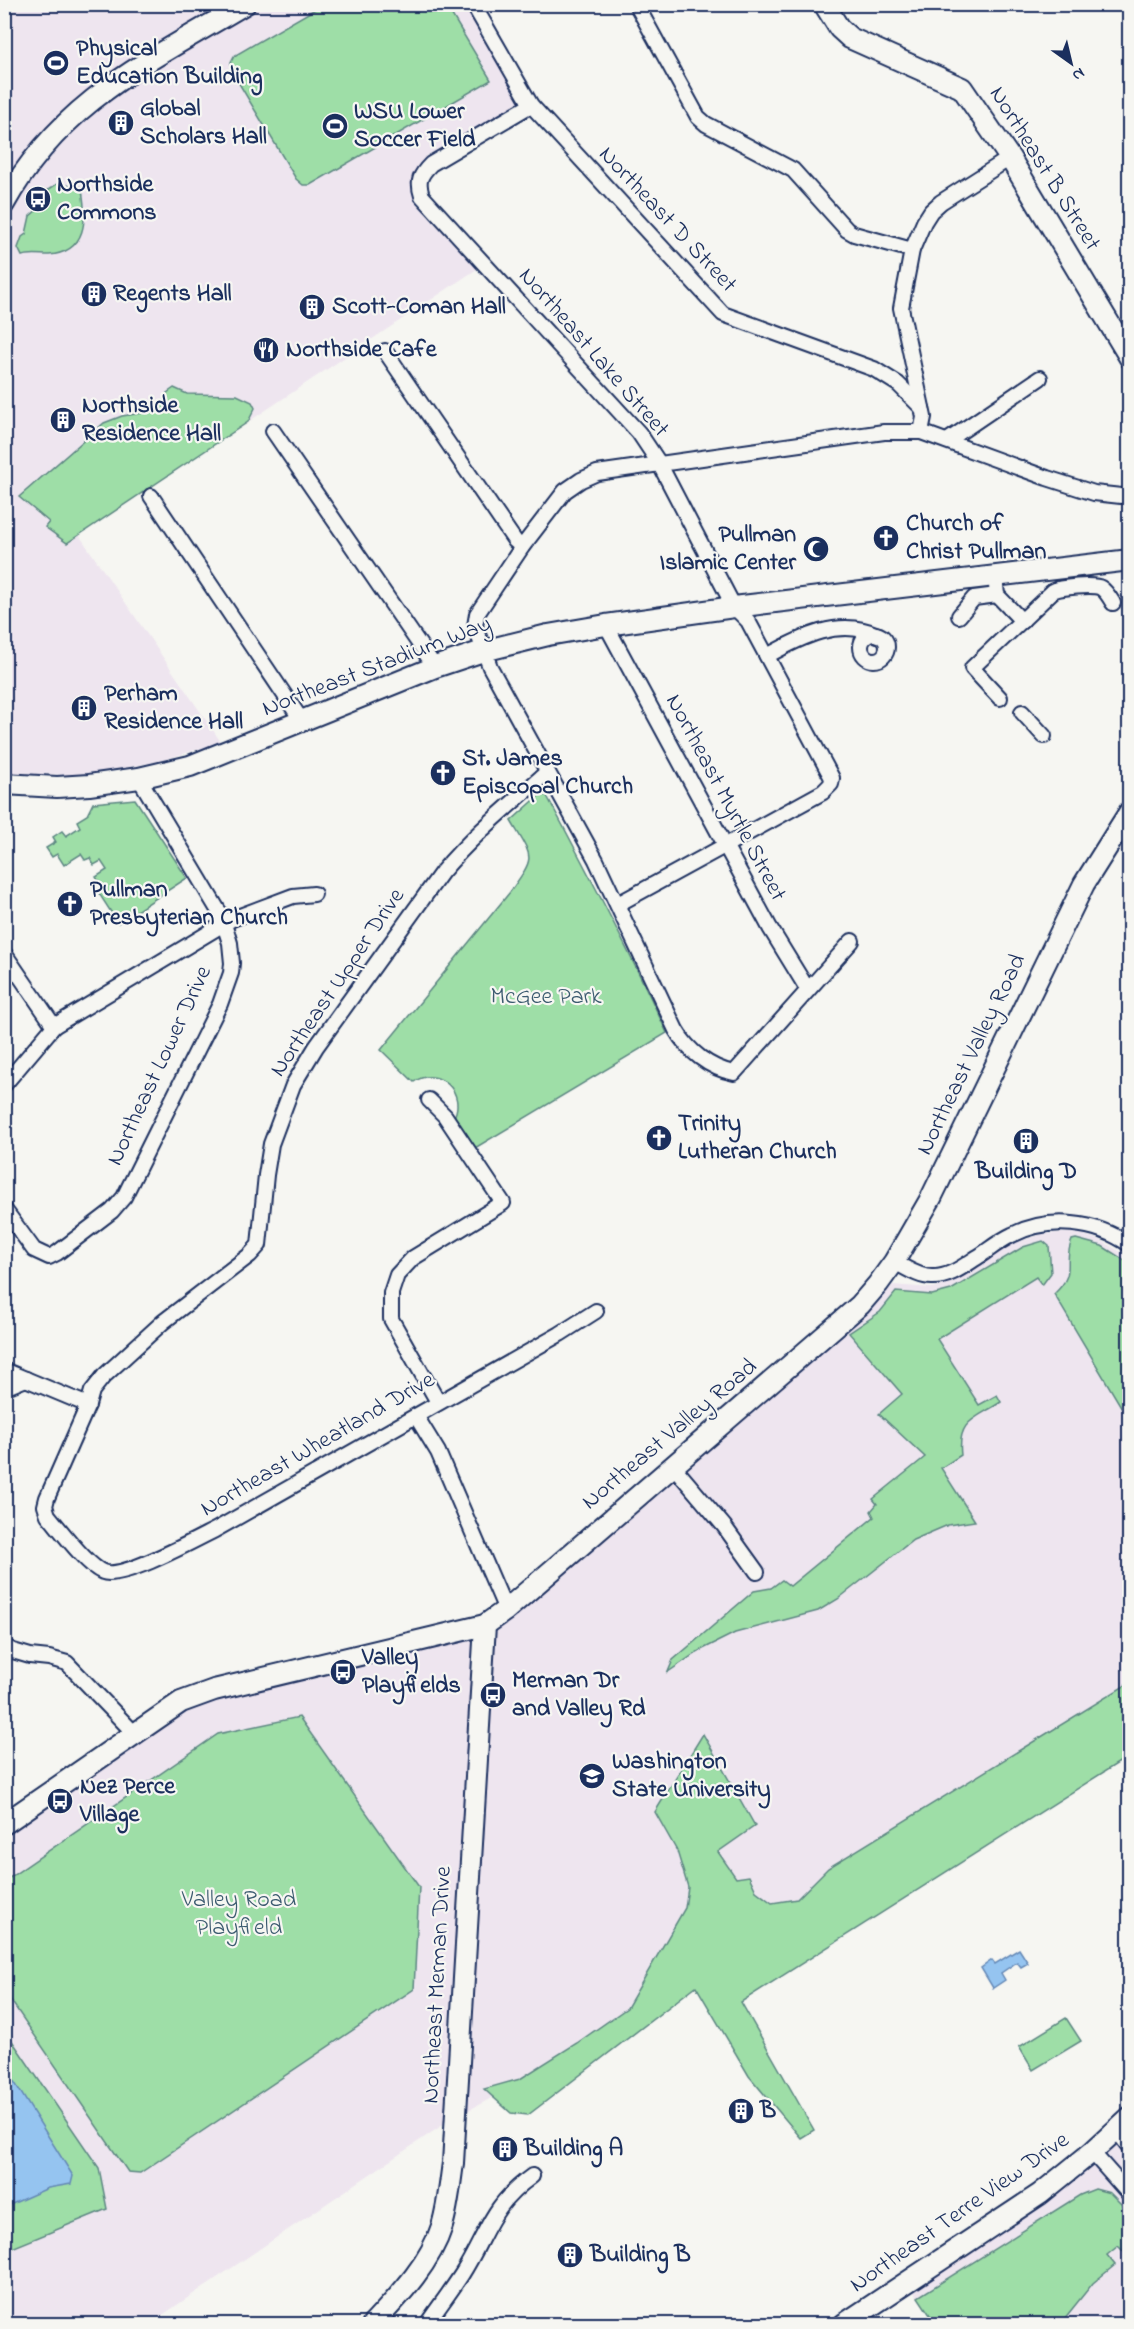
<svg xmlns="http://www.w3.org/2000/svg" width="1134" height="2329" font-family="'Indie Flower',sans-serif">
<rect width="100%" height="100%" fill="#f6f6f2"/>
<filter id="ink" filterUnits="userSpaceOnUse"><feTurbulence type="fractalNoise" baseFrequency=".0167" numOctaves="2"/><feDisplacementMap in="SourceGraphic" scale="12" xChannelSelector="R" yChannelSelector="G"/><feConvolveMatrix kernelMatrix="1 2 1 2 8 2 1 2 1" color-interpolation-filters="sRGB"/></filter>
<g filter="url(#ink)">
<g fill="#eee5ef">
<polygon points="4,5 466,5 522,100 426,156 413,175 411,185 415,202 477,269 79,535 221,742 160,761 98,773 73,775 5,773"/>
<polygon points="1076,1232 1102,1241 1129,1257 1129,1756 802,1961 722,2014 690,1964 537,2074 450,2120 149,2324 5,2324 5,1833 181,1711 206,1701 492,1631 848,1325 874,1307 893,1285 931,1288 948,1284 1015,1243 1042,1234"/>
<polygon points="1129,2117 1129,2324 936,2324 907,2282"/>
</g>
<g fill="#9edea7" stroke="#5c8682" stroke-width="1.5">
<polygon points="322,5 446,5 491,80 310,185 303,185 296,179 231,70 231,62 234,56"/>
<path d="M57,184L80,187L82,190C87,219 87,252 49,255C40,255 31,253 22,256L18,248L22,237L26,234L30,216L46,202L48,190Z"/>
<polygon points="174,388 187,394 237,395 252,402 255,408 248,422 67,543 45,527 49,522 19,497 104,423 122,416 149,412 163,403 167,393"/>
<path d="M541,794L547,796C589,874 630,952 667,1033L475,1148L453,1119C468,1093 438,1065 414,1082L381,1050L510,892C536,855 534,860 511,821Z"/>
<polygon points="135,799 187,878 118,923 98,892 103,888 96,877 107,870 101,861 94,865 90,858 85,860 81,854 64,865 57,854 52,857 46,848 56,842 53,837 62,831 66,836 80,827 77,821 87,815 93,803"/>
<path d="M1076,1239L1102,1246L1129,1263V1420L1054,1294C1078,1272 1062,1263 1072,1240Z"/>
<path d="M1043,1241L1049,1246L1051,1273L1042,1285L1036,1277L937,1339L979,1405L997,1395L1001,1402C975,1419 957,1420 961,1455L941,1468L975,1521L948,1525L913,1540L838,1599L818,1611L735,1633L699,1651L668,1672L673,1660L754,1591L771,1588L782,1580L790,1586L874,1517L871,1511L877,1504L873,1499L925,1457L879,1414L902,1394L849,1333L880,1312L896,1292L932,1295L951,1290L1023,1247Z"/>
<polygon points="1129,1683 1129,1756 741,2002 814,2130 801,2138 749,2076 696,1986 528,2115 511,2113 484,2089 520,2079 577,2043 627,2008 685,1908 688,1887 677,1851 655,1812 703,1734 755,1826 718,1852 736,1878 749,1876 756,1891 772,1903 797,1899 828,1868"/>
<polygon points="299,1717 419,1887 414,1989 140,2173 128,2172 5,1992 5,1881 218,1734"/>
<polygon points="1066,2018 1081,2041 1033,2070 1019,2047"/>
<polygon points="4,2029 99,2168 107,2209 5,2251"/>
<polygon points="1095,2189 1110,2193 1129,2212 1129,2257 1118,2246 1107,2255 1115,2265 1093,2283 1060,2324 936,2324 918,2297 1080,2195"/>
</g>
<g fill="#95c4f0" stroke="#6488b6" stroke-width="1.5">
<polygon points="1019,1949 1028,1963 1021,1967 1017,1962 1001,1973 1005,1980 993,1988 981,1968 992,1960 995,1964"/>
<polygon points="5,2072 10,2075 73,2176 71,2184 48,2188 5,2207"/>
</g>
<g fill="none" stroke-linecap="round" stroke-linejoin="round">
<defs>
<g id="street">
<polyline points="473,4 531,105 723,314 874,369 898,384 922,408"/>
<polyline points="636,4 698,117 706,124 793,170 847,230 854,234 912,250"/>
<path d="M531,105L431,164C420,175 417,181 422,196L639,433L659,463L734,607L748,621L832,778L831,784L823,792L618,904"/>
<polyline points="385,351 515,541 522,547"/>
<polyline points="273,431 435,667"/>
<polyline points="921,432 924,417 901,308 912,250 924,222 931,211 941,202 1010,158"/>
<polyline points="947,441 1040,378"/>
<polyline points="151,496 302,721"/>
<polyline points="995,575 997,595 1022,621"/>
<polyline points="959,616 974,598 997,595"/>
<polyline points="606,625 770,928 808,990"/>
<circle cx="874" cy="647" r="13"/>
<path d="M767,656C801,637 839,617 878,635"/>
<path d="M1000,698L972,668L1053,591C1060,587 1094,584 1101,588C1106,591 1110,598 1113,603"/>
<polyline points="1022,712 1044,736"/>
<path d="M546,773C510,805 473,835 442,872L316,1047L293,1085L271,1144L266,1175L259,1245L250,1255L163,1322L104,1376L92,1391L88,1405L47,1498L45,1506L48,1515C60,1529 87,1566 103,1572C122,1580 195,1540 215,1530L560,1334L596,1311"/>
<path d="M852,941L734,1073C709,1068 688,1051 676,1030L596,860L490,667L475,626L477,614L522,547L565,491L581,480L597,473L884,432H921L1047,478L1094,493L1121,496L1130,495"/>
<polyline points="4,953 54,1026 232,919 293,896 314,894"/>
<polyline points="4,1085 54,1026"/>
<polyline points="429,1100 445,1116 503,1203 413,1258 397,1275 391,1293 391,1319 438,1402"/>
<polyline points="4,1209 34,1250 49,1257 57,1253 112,1211 124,1197 220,1004 231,973 232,963 230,943 224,924 221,915 139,778"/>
<path d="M894,1262C905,1267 918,1277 932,1277C950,1278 966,1264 981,1255C991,1248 1001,1240 1012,1235C1049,1216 1096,1221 1130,1245"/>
<polyline points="4,1370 88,1405"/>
<polyline points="4,1388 26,1379"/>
<polyline points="416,1416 438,1452 506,1610"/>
<polyline points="674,1467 724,1526 757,1572"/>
<polyline points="4,1646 13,1651 30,1656 49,1658 67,1663 134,1733"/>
<polyline points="1117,2131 1130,2148"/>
<polyline points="1092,2152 1130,2195"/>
<path d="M427,2324C438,2308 451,2291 462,2274C488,2233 489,2207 532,2176"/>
</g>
<g id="secondary">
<polyline points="824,4 839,28 850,38 962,88 1010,158 1130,358"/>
<path d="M4,204C61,101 148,62 245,4"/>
<polyline points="4,784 57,787 89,785 139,778 190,766 435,667 483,651 548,635 606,625 734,607 1130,560"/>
<polyline points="4,1824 181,1702 214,1690 485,1625 506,1610 860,1305 878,1284 894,1262 931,1198 1084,884 1130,811"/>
<path d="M373,2324C399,2296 430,2264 442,2226C448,2206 450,2184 453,2163L485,1625"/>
<polyline points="844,2324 1040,2194 1092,2152 1130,2117"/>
</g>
</defs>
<use href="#street" stroke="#1b2f5e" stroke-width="18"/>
<use href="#secondary" stroke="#1b2f5e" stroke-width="24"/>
<use href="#street" stroke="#f6f6f2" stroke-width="14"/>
<use href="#secondary" stroke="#f6f6f2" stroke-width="20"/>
</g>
</g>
<defs>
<symbol id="stadium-disc" viewBox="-11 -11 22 22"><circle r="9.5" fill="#1b2f5e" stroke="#f6f6f2"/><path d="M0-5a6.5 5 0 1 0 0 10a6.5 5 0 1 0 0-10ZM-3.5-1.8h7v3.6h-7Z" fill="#fff"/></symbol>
<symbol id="building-disc" viewBox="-11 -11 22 22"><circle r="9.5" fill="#1b2f5e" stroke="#f6f6f2"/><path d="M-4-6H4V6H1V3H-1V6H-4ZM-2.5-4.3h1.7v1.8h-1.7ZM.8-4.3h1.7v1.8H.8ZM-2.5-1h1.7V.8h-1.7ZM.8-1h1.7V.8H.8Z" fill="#fff"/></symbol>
<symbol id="bus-disc" viewBox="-11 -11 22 22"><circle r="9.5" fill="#1b2f5e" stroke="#f6f6f2"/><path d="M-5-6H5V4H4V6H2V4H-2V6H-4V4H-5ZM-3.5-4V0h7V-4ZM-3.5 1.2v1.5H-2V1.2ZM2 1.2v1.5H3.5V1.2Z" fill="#fff"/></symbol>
<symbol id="restaurant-disc" viewBox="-11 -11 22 22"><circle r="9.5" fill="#1b2f5e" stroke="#f6f6f2"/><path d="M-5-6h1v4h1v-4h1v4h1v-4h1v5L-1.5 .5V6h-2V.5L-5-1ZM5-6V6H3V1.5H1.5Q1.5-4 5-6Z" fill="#fff"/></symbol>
<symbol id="church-disc" viewBox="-11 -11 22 22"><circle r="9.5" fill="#1b2f5e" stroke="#f6f6f2"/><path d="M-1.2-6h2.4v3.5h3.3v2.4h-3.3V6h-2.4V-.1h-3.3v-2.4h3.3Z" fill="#fff"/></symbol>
<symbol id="mosque-disc" viewBox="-11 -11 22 22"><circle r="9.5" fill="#1b2f5e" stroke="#f6f6f2"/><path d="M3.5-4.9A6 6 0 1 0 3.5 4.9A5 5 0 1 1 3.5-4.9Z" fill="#fff"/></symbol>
<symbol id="university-disc" viewBox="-11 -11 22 22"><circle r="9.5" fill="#1b2f5e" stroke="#f6f6f2"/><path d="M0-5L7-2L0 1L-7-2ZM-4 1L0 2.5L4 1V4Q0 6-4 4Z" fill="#fff"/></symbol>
</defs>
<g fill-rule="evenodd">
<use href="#stadium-disc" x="41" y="48" width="30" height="30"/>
<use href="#building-disc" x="106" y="108" width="30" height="30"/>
<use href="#stadium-disc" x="320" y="111" width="30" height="30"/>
<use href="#bus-disc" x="23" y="184" width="30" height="30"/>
<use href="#building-disc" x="79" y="279" width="30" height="30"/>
<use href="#building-disc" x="297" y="292" width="30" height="30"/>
<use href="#restaurant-disc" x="251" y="335" width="30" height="30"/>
<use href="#building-disc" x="48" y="405" width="30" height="30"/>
<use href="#church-disc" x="871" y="523" width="30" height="30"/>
<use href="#mosque-disc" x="801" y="534" width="30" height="30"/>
<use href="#building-disc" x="69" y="693" width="30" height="30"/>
<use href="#church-disc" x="428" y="758" width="30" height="30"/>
<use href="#church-disc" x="55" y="889" width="30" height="30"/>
<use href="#church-disc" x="644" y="1123" width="30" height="30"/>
<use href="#building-disc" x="1011" y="1126" width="30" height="30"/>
<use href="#bus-disc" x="328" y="1657" width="30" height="30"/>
<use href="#bus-disc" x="478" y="1680" width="30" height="30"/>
<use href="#university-disc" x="577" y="1761" width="30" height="30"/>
<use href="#bus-disc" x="45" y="1786" width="30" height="30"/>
<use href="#building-disc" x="726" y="2096" width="30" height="30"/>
<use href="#building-disc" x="490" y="2134" width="30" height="30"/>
<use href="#building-disc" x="555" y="2240" width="30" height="30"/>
</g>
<g text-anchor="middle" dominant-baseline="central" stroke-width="4.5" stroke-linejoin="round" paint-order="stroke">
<g font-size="24" font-weight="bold" fill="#1b2f5e" stroke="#f6f6f2" text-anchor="start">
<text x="76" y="49">Physical<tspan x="76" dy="28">Education Building</tspan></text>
<text x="140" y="109">Global<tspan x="140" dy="28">Scholars Hall</tspan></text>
<text x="354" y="112">WSU Lower<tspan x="354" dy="28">Soccer Field</tspan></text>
<text x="57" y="185">Northside<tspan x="57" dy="28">Commons</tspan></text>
<text x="113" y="294">Regents Hall</text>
<text x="332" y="307">Scott-Coman Hall</text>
<text x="286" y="350">Northside Cafe</text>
<text x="82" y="406">Northside<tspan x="82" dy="28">Residence Hall</tspan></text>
<text x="906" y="524">Church of<tspan x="906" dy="28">Christ Pullman</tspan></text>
<text x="796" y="535" text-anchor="end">Pullman<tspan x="796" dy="28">Islamic Center</tspan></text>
<text x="104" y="694">Perham<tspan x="104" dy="28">Residence Hall</tspan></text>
<text x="462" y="759">St. James<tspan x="462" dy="28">Episcopal Church</tspan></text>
<text x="90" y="890">Pullman<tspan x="90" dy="28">Presbyterian Church</tspan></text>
<text x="678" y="1124">Trinity<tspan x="678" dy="28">Lutheran Church</tspan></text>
<text x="1026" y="1172" text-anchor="middle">Building D</text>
<text x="362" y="1658">Valley<tspan x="362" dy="28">Playfields</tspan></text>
<text x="512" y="1681">Merman Dr<tspan x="512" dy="28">and Valley Rd</tspan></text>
<text x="612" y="1762">Washington<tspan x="612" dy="28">State University</tspan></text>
<text x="80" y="1787">Nez Perce<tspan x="80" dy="28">Village</tspan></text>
<text x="760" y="2111">B</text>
<text x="524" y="2149">Building A</text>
<text x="590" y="2255">Building B</text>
</g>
<g font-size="24" fill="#1b2f5e" stroke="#f6f6f2">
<text transform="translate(1044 169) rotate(58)">Northeast B Street</text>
<text transform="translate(667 220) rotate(47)">Northeast D Street</text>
<text transform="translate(593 353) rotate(49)">Northeast Lake Street</text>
<text transform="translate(377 667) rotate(-21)">Northeast Stadium Way</text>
<text transform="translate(725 798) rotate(62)">Northeast Myrtle Street</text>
<text transform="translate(338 983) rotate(-56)">Northeast Upper Drive</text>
<text transform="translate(972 1055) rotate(-64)">Northeast Valley Road</text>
<text transform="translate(160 1066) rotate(-65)">Northeast Lower Drive</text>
<text transform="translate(670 1435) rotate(-40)">Northeast Valley Road</text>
<text transform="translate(318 1445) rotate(-30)">Northeast Wheatland Drive</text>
<text transform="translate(438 1985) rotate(-87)">Northeast Merman Drive</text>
<text transform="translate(960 2213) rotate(-35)">Northeast Terre View Drive</text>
</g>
<g font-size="24" fill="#3c5b70" stroke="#f6f6f2">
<text x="546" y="997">McGee Park</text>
<text x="239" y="1900">Valley Road<tspan x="239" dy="28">Playfield</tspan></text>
</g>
</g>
<rect width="1134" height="2329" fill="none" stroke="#f6f6f2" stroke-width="24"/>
<rect x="12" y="12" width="1110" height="2305" fill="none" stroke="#1b2f5e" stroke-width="2" filter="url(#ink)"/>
<g transform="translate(1071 63) rotate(146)" stroke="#f6f6f2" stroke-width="4.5" paint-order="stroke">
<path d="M0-4.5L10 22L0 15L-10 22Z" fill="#1b2f5e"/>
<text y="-9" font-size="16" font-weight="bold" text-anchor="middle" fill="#1b2f5e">N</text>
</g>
</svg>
